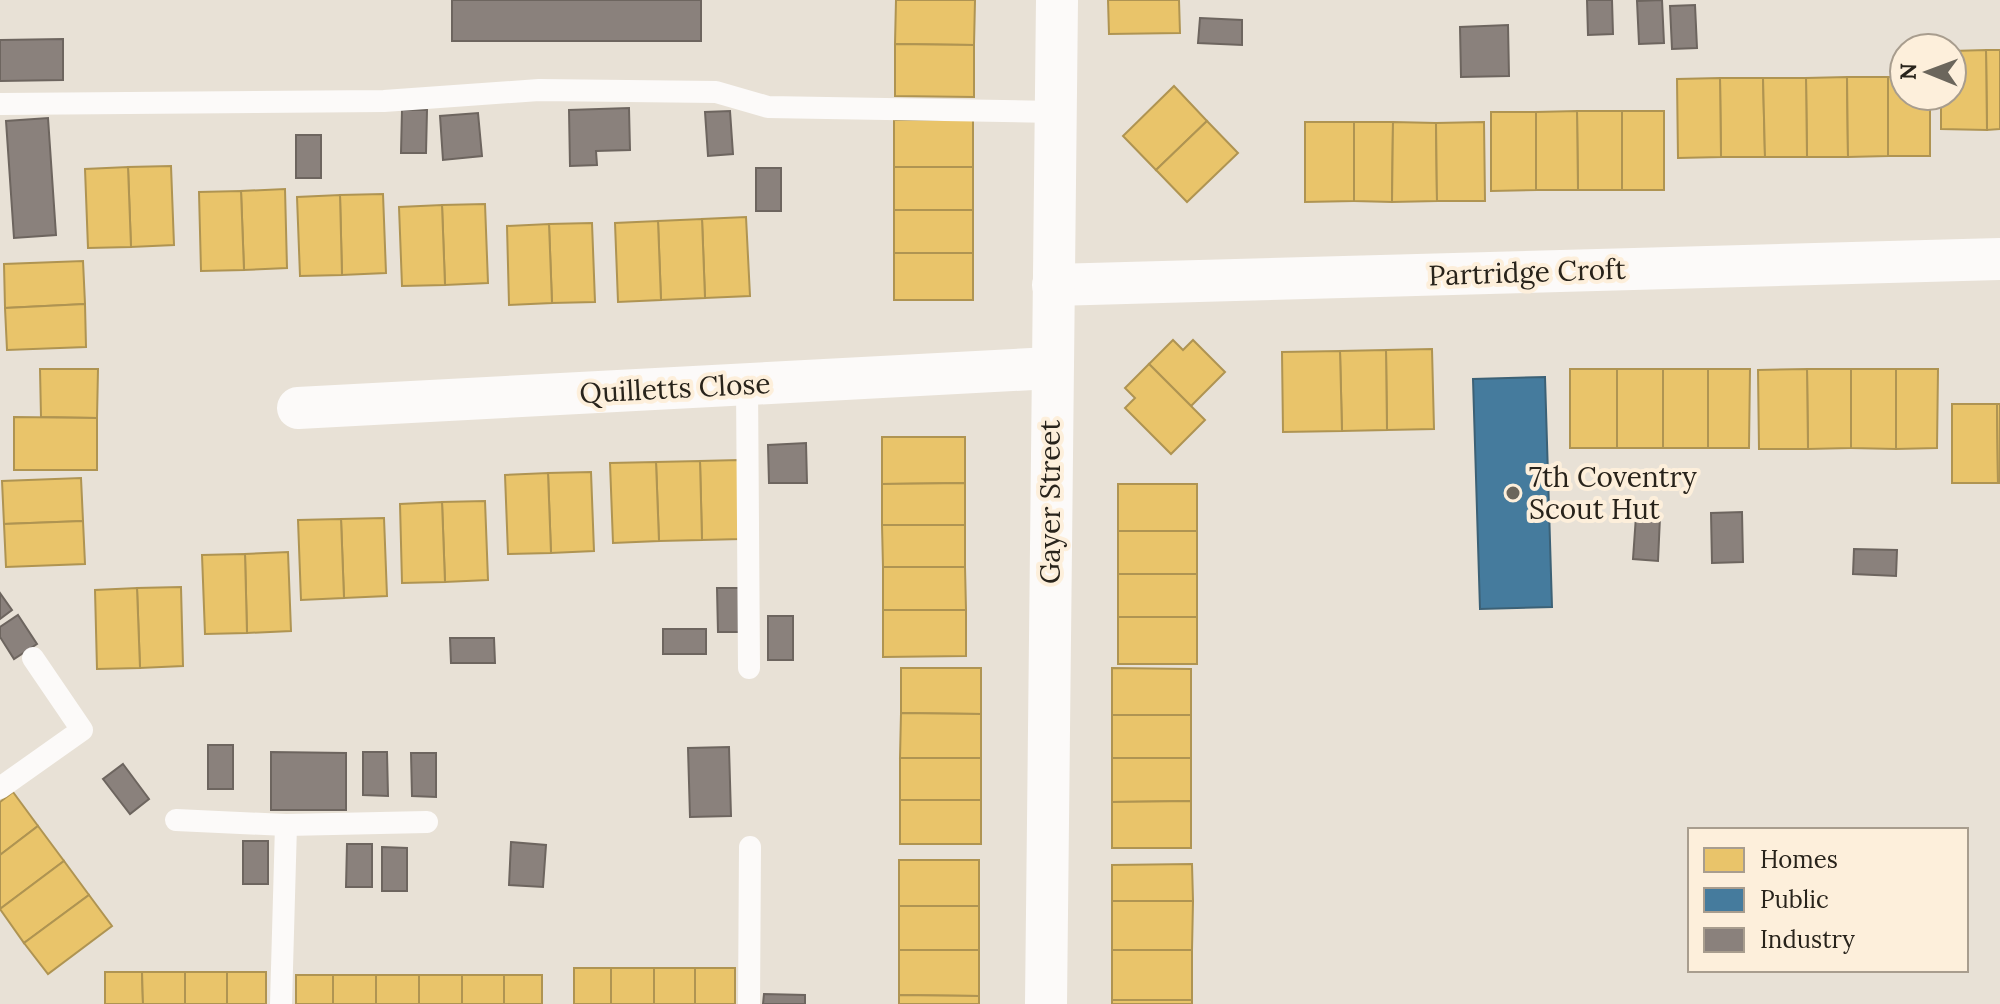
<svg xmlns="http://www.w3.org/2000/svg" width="2000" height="1004" font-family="Lora,serif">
<rect width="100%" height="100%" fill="#e8e1d6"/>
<g fill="#e9c46a" stroke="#af9452" stroke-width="2">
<polygon points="896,0 975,0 974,45 895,44"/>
<polygon points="1108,0 1179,0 1180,33 1109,34"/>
<polygon points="895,44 974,45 974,97 895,96"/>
<polygon points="1986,50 2000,50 2000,129 1987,130"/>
<polygon points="1986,50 1987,130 1941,129 1941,96 1952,96 1952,51"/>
<polygon points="1847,77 1848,157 1807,157 1806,78"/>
<polygon points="1847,77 1888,77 1888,156 1848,157"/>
<polygon points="1888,77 1904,77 1904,96 1930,96 1930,156 1888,156"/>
<polygon points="1720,78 1763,78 1765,157 1721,157"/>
<polygon points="1720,78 1721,157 1678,158 1677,79"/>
<polygon points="1763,78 1806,78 1807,157 1765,157"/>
<polygon points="1174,86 1207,121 1156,170 1123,136"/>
<polygon points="1577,111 1622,111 1622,190 1578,190"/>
<polygon points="1577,111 1578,190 1536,190 1536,112"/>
<rect x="1622" y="111" width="42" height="79"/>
<polygon points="1491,112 1536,112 1536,190 1491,191"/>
<rect x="894" y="120" width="79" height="47"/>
<polygon points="1207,121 1238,153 1187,202 1156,170"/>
<polygon points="1305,122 1354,122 1354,201 1305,202"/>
<polygon points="1354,122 1393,122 1392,202 1354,201"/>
<polygon points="1393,122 1436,123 1437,201 1392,202"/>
<polygon points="1484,122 1485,201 1437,201 1436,123"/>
<polygon points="171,166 174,245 131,247 128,167"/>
<polygon points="128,167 131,247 88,248 85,169"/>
<rect x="894" y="167" width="79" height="43"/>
<polygon points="285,189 287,268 244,270 241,191"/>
<polygon points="241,191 244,270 201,271 199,192"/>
<polygon points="383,194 386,273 342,275 340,195"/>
<polygon points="340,195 342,275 300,276 297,197"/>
<polygon points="485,204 488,283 445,285 442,205"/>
<polygon points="442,205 445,285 402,286 399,207"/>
<rect x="894" y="210" width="79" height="43"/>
<polygon points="746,217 750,296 705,298 702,219"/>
<polygon points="702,219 705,298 661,300 658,221"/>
<polygon points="658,221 661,300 618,302 615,223"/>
<polygon points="592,223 595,302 552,303 549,224"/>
<polygon points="549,224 552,303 509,305 507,226"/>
<rect x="894" y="253" width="79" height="47"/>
<polygon points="83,261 85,304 5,308 4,264"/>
<polygon points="85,304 86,347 7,350 5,308"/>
<polygon points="1173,340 1183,350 1193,340 1225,372 1191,406 1149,364"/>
<polygon points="1432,349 1434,429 1387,430 1386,350"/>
<polygon points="1386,350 1387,430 1342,431 1340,351"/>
<polygon points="1340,351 1342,431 1283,432 1282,352"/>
<polygon points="1149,364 1205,420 1171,454 1125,408 1135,398 1125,388"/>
<polygon points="40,369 98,369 97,418 41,417"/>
<rect x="1570" y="369" width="47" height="79"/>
<rect x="1617" y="369" width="46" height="79"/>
<rect x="1663" y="369" width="45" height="79"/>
<polygon points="1708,369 1750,369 1749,448 1708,448"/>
<polygon points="1807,369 1851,369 1851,448 1808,449"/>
<polygon points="1807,369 1808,449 1759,449 1758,370"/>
<polygon points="1851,369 1896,369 1896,449 1851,448"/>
<polygon points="1896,369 1938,369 1937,448 1896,449"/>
<polygon points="1952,404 1997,404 1998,483 1952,483"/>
<polygon points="1997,404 2000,404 2000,483 1998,483"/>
<polygon points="14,417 97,418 97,470 14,470"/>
<polygon points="882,437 965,437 965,483 882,484"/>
<polygon points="739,460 741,539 702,540 700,461"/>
<polygon points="700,461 702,540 659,541 656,462"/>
<polygon points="656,462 659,541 613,543 610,463"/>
<polygon points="591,472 594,551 551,553 548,473"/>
<polygon points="548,473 551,553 508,554 505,475"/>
<polygon points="81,478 83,521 4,524 2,481"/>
<polygon points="965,483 965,525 882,525 882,484"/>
<rect x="1118" y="484" width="79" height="47"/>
<polygon points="485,501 488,580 445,582 442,502"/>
<polygon points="442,502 445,582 402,583 400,504"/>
<polygon points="384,518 387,596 344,598 341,519"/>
<polygon points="341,519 344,598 301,600 298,520"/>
<polygon points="83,521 85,564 6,567 4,524"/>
<polygon points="882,525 965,525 965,567 883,567"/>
<rect x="1118" y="531" width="79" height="43"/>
<polygon points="288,552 291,631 247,633 245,554"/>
<polygon points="245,554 247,633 205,634 202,555"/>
<polygon points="883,567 965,567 966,610 883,610"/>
<rect x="1118" y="574" width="79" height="43"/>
<polygon points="181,587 183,666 140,668 137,588"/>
<polygon points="137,588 140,668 97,669 95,590"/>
<polygon points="883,610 966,610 966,656 883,657"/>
<rect x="1118" y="617" width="79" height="47"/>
<polygon points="901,668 981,668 981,714 901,713"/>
<polygon points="1112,668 1191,669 1191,715 1112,715"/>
<polygon points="901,713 981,714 981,758 900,758"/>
<rect x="1112" y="715" width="79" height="43"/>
<rect x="900" y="758" width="81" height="42"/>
<polygon points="1112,758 1191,758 1191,801 1112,802"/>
<polygon points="13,792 38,826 0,855 0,802"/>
<rect x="900" y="800" width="81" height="44"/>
<polygon points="1191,801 1191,848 1112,848 1112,802"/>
<polygon points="38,826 64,861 0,909 0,855"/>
<rect x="899" y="860" width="80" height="46"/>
<polygon points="64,861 89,895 24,943 0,909"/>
<polygon points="1192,864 1193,901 1112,901 1112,865"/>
<polygon points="89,895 112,926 48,974 24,943"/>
<polygon points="1112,901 1193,901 1192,950 1112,950"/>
<rect x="899" y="906" width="80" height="44"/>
<polygon points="899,950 979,950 979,996 899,995"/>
<rect x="1112" y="950" width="80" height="50"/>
<rect x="574" y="968" width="37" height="36"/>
<rect x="611" y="968" width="43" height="36"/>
<rect x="654" y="968" width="41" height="36"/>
<rect x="695" y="968" width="40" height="36"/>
<polygon points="105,972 142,972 143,1004 105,1004"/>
<polygon points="142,972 185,972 185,1004 143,1004"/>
<rect x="185" y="972" width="42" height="32"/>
<rect x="227" y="972" width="39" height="32"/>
<rect x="296" y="975" width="37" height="29"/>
<rect x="333" y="975" width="43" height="29"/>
<rect x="376" y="975" width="43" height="29"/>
<rect x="419" y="975" width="43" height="29"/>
<rect x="462" y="975" width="42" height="29"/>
<rect x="504" y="975" width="38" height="29"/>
<polygon points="899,995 979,996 979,1004 899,1004"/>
<rect x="1112" y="1000" width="80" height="4"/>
</g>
<polygon fill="#457b9d" stroke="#3c6176" stroke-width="2" points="1545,377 1552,607 1480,609 1473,379"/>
<g fill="#8a817c" stroke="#6d655f" stroke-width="2">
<rect x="452" y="0" width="249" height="41"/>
<polygon points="1587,0 1612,0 1613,34 1588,35"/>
<polygon points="1662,0 1664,43 1639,44 1637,1"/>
<polygon points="1695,5 1697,48 1672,49 1670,6"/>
<polygon points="1200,18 1242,20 1242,45 1198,43"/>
<polygon points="1508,25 1509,76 1461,77 1460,27"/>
<polygon points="63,39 63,80 0,81 0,40"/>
<polygon points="629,108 630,150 596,151 597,165 570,166 569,110"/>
<polygon points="402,110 427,110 426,153 401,153"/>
<polygon points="730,111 733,154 708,156 705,112"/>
<polygon points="478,113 482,156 443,160 440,116"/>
<polygon points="48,118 56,235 14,238 6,121"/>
<rect x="296" y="135" width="25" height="43"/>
<rect x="756" y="168" width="25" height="43"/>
<polygon points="806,443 807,483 769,483 768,445"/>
<polygon points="1742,512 1743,562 1712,563 1711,513"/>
<polygon points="1636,516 1660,517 1658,561 1633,559"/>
<polygon points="1854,549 1897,550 1896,576 1853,574"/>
<polygon points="717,588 743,588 742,632 718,632"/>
<polygon points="0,593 12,610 0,619"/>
<polygon points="18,615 37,644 14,659 0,637 0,627"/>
<rect x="768" y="616" width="25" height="44"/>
<rect x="663" y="629" width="43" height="25"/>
<polygon points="450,638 494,638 495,663 451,663"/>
<rect x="208" y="745" width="25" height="44"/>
<polygon points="729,747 731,816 690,817 688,748"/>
<polygon points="271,752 346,753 346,810 271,810"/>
<polygon points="363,752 387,752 388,796 363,795"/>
<polygon points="411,753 436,753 436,797 412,796"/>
<polygon points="123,764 149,799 130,814 103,779"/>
<rect x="243" y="841" width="25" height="43"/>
<polygon points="511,842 546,845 543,887 509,885"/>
<polygon points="347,844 372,844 372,887 346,887"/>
<polygon points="382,847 407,848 407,891 382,891"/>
<polygon points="764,994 805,995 805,1004 763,1004"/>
</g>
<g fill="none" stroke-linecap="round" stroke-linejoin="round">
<g stroke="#fcfaf9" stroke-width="22">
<polyline points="0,104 384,101 539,90 716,92 768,107 1055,112"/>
<polyline points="747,384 749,668"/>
<polyline points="0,788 82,730 33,658"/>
<polyline points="176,820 286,825 281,1004"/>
<polyline points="286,825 427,822"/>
<polyline points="749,1004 750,847"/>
</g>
<g stroke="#fcfaf9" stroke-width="42">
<polyline points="1053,285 2000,259"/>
<polyline points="298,408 1051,368"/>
<polyline points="1046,1004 1057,0"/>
</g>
</g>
<circle fill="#6b665c" stroke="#fdefdb" stroke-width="3" cx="1513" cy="493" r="8"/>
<g text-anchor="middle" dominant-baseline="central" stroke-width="8" stroke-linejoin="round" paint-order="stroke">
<g font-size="28" fill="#28231b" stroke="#fdefdb">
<text transform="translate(1527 272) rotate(-2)">Partridge Croft</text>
<text transform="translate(675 388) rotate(-3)">Quilletts Close</text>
<text transform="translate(1050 502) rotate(-90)">Gayer Street</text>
</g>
<g font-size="28" fill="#28231b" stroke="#fdefdb" text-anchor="start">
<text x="1529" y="477">7th Coventry<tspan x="1529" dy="32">Scout Hut</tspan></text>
</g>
</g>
<rect x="1688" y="828" width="280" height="144" fill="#fdefdb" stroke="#a89d8e" stroke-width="2"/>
<rect x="1704" y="848" width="40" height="24" fill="#e9c46a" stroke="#a89d8e" stroke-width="2"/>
<text x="1760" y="868" font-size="24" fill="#28231b">Homes</text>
<rect x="1704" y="888" width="40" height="24" fill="#457b9d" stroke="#a89d8e" stroke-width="2"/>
<text x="1760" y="908" font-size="24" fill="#28231b">Public</text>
<rect x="1704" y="928" width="40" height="24" fill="#8a817c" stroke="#a89d8e" stroke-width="2"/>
<text x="1760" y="948" font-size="24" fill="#28231b">Industry</text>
<g transform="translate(1928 72) rotate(271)"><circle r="38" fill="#fdefdb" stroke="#a89d8e" stroke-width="2"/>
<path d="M0-6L14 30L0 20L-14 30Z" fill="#6b665c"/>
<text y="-12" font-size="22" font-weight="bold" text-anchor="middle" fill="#28231b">N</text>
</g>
</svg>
